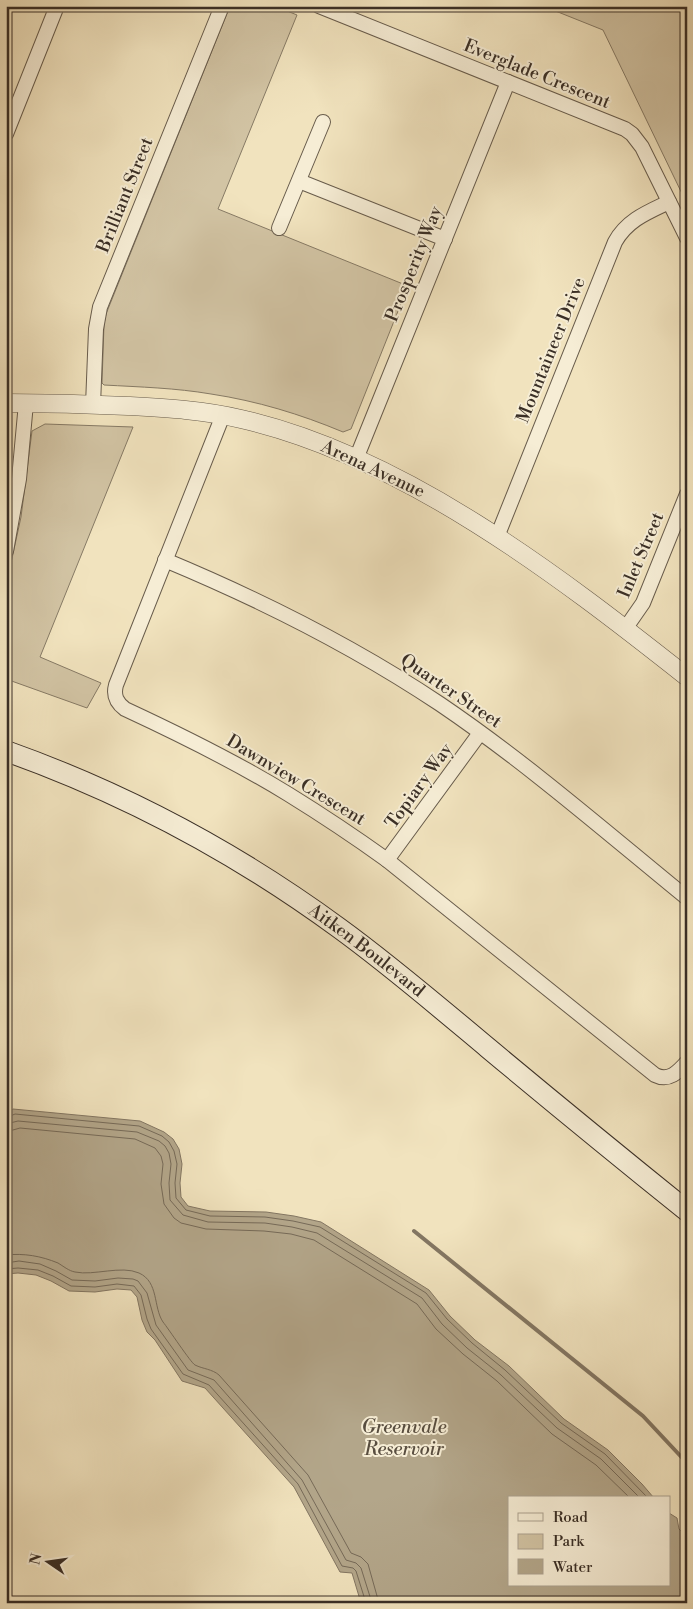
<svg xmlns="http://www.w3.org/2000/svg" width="693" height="1609" font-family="'Libre Bodoni',serif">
<rect width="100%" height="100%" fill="#f1e3be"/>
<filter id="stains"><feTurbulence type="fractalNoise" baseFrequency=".004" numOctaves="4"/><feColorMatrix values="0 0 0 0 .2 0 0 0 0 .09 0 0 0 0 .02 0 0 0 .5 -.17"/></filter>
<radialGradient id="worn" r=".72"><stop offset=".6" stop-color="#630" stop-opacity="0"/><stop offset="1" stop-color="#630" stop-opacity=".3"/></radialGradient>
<g fill="#d2c4a4" stroke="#867a65">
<path d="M230,6H275L297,15L218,209L408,286L351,429L343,432C300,414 257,401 211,394C176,388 140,387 104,385L102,383L104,324L106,314Z"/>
<polygon points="557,6 687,6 687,204 603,30 553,10"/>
<polygon points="45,424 133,427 40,657 101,683 87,708 6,679 6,586 21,517 32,431"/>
</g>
<polygon fill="#b3a68a" stroke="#837662" points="13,1109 140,1121 164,1132 173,1139 179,1149 182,1164 180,1183 181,1197 188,1206 210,1211 266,1212 294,1216 321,1222 429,1290 450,1316 475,1340 509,1366 564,1419 608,1450 642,1484 654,1498 509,1498 509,1585 669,1585 669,1513 677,1518 679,1529 687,1537 687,1603 361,1603 352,1573 340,1572 294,1487 205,1388 182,1381 180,1378 155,1340 147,1332 142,1320 137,1297 131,1290 117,1289 95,1292 69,1291 51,1281 36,1275 18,1273 6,1274 6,1118 8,1118 10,1111"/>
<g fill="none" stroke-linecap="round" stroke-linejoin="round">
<g stroke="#766a58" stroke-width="1">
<polyline points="6,1118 15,1114 139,1126 162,1136 169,1142 174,1151 177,1164 175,1183 176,1198 186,1210 210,1216 265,1217 293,1221 320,1227 426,1293 447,1319 472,1343 505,1370 561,1423 605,1454 648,1498"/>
<polyline points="6,1124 18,1121 137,1132 159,1141 165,1146 169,1153 171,1164 169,1183 170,1200 183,1215 208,1222 265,1223 292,1227 317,1233 422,1298 442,1324 467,1348 501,1375 557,1428 601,1459 640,1498"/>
<polyline points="6,1132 20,1128 135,1139 155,1148 161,1156 163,1164 161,1184 164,1204 174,1218 181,1223 206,1229 264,1231 291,1234 314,1240 417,1304 436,1329 463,1354 497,1381 552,1434 596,1465 630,1498"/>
<path d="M6,1255C24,1253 41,1256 58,1263C63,1266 69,1271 75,1272C94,1276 121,1265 139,1273C159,1282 153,1307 163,1322C168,1328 191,1363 195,1365C203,1369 212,1369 219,1375L308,1475L351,1553L361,1557L368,1564L379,1603"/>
<polyline points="6,1263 19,1261 40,1264 56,1271 72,1280 95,1281 118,1278 133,1279 138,1281 147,1293 156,1325 188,1370 214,1380 302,1480 346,1560 356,1563 361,1568 372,1603"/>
<polyline points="6,1269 18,1268 38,1270 53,1276 71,1286 95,1287 117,1284 134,1286 141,1295 147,1319 151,1329 183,1374 209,1385 298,1484 342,1566 353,1568 356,1571 366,1603"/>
</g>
<polyline stroke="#837662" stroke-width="4" points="414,1231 643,1416 687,1463"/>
<defs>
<g id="minor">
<polyline points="319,6 625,129 632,134 642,147 687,238"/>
<polyline points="6,134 57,6"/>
<polyline points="299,181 445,239"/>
<polyline points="279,228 323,122"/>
<polyline points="93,405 96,329 100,307 222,6"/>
<path d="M223,415L116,685C113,696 117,703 125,709C181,735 236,762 288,794C322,815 355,837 387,860L655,1075C669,1082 678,1072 687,1062"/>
<polyline points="356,459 508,82"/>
<path d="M497,537L615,242C627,220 648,212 669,202"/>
<polyline points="6,551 19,479 26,403"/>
<path d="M165,560C261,600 353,646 440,704C527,763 606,832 687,898"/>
<polyline points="625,629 643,603 687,494"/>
<polyline points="387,860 480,733"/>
</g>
<path id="tertiary" d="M6,403C47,403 87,404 128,406C165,408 204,410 241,419C403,456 558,575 687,677"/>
<g id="secondary">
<path id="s1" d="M6,751C124,793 238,854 339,928C390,965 439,1007 488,1048C554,1103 620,1157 687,1211"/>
</g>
</defs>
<use href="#minor" stroke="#685c4c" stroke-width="16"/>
<use href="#tertiary" stroke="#685c4c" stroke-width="19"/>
<use href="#secondary" stroke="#3a2f26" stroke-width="22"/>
<use href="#minor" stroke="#f6edd5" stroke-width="14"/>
<use href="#tertiary" stroke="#f6edd5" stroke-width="18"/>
<use href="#secondary" stroke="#f6edd5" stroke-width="20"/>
</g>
<g text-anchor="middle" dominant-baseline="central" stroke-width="4" stroke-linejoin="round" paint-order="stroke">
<g font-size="18" fill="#3a2f26" stroke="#f6edd5">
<text transform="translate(537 74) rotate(22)">Everglade Crescent</text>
<text transform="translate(125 195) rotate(-68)">Brilliant Street</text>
<text transform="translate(414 264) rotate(-68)">Prosperity Way</text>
<text transform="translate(551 350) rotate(-68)">Mountaineer Drive</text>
<text transform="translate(373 469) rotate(25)">Arena Avenue</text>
<text transform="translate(641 555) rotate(-67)">Inlet Street</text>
<text transform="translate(451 691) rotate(34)">Quarter Street</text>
<text transform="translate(296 780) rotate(31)">Dawnview Crescent</text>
<text transform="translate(419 786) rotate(-54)">Topiary Way</text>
<text stroke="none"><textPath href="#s1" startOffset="414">Aitken Boulevard</textPath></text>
</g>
<g font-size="19" font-style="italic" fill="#584d3f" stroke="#f6edd5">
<text x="404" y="1427">Greenvale<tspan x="404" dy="22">Reservoir</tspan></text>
</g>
</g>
<rect width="693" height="1609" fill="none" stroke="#f1e3be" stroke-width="25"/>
<rect x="8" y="8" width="678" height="1594" fill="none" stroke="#3a2f26" stroke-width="2.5"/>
<rect x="12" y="12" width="668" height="1584" fill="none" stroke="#3a2f26"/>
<rect x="508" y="1496" width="162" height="90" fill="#f6edd5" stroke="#aba18f"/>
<rect x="518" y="1513" width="25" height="8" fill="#f6edd5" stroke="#aba18f"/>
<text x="553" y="1522" font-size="15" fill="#3a2f26">Road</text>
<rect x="518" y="1534" width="25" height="15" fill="#d2c4a4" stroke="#aba18f"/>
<text x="553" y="1546" font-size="15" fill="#3a2f26">Park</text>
<rect x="518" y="1559" width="25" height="15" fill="#b3a68a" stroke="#aba18f"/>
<text x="553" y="1572" font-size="15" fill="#3a2f26">Water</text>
<g transform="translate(48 1562) rotate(283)" stroke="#f6edd5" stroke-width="4" paint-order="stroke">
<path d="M0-4L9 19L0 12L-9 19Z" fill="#3a2f26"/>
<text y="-8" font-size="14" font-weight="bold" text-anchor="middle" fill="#3a2f26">N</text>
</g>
<rect width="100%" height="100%" filter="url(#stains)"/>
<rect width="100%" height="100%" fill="url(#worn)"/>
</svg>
